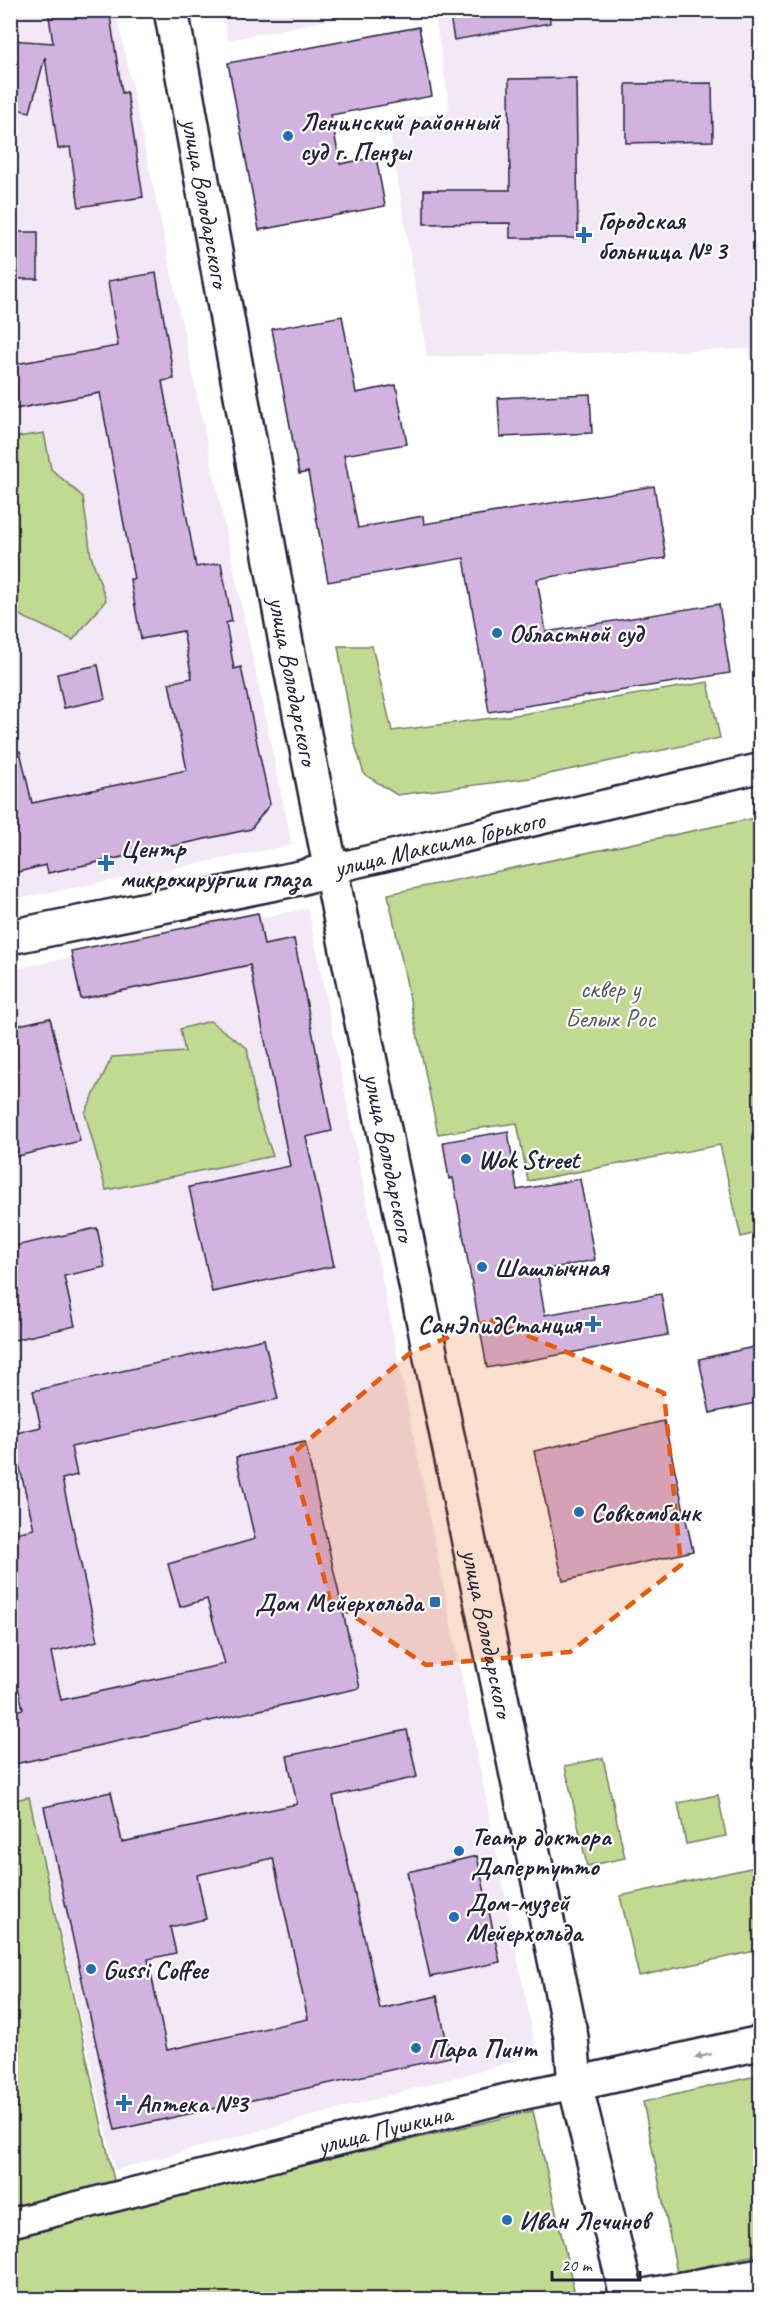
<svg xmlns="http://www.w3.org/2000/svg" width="771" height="2310" font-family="Caveat,sans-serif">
<rect width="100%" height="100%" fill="#fff"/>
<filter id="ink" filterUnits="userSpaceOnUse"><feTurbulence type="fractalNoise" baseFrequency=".0167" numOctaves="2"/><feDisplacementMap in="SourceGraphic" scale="12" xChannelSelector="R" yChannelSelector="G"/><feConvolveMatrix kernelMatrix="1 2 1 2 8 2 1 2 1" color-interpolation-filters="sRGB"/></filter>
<g filter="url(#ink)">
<g fill="#f2e8f6">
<polygon points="11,11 116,11 292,845 11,900"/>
<polygon points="222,11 222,10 374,11 228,40"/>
<polygon points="434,11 760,11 760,391 753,392 751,349 427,357 388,122 450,111"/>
<polygon points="308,908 537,2055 115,2170 30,1797 11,1801 10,970"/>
</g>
<g fill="#c1da91" stroke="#727e66" stroke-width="1.5">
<polygon points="44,433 51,469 83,497 91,556 106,600 73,640 21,616 11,604 11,438"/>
<polygon points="338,646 372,646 392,731 522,714 708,682 720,738 530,778 397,795 364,774 354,741"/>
<polygon points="760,817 760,1232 741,1237 720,1145 528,1181 517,1123 438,1134 388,894"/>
<polygon points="210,1021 247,1048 257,1110 273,1156 106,1190 85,1113 112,1057 185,1052 180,1029"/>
<polygon points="603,1758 625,1858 587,1866 565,1766"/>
<polygon points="718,1795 726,1836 686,1844 678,1803"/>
<polygon points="29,1797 120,2208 533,2111 574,2290 532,2300 11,2299 10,1801"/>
<polygon points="760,1866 760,1950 639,1976 620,1896"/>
<polygon points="760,2075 760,2254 677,2272 643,2102"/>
</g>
<g fill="#d2b3e0" stroke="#22223b" stroke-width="1.5" fill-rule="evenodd">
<polygon points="48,10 109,10 122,93 127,92 143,197 79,207 70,147 58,149 45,57 30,112 10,108 10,40 53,43"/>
<polygon points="449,10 549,10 550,23 454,40"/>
<polygon points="419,27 432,96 331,115 340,164 376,157 385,206 259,230 228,63"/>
<polygon points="576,78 578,238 510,238 510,223 424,224 424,190 510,190 509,79"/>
<polygon points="712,83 713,141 626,143 626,84"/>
<rect x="10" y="232" width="28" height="47"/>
<polygon points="156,273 174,379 162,381 196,567 221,563 232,621 226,623 234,669 241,667 270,804 251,829 48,873 46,865 10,874 10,752 20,751 32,803 187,770 169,683 192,678 183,631 141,639 130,579 134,579 100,393 10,410 10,365 118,346 108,281"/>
<polygon points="342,316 356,393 396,385 407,444 344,455 358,528 423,516 424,524 654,486 666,558 537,579 546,632 719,604 730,673 489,712 464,558 328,582 308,472 299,474 272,329"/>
<polygon points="590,394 592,433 500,437 498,398"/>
<polygon points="98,665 105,699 64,708 57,674"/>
<polygon points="258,913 264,945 294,939 332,1131 306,1137 334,1266 212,1292 189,1187 290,1166 250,965 81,999 71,951"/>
<polygon points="50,1018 80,1141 10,1158 10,1027"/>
<polygon points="508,1131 517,1190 580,1179 595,1260 537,1271 545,1315 661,1294 668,1335 487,1368 453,1178 449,1179 443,1142"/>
<polygon points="97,1228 105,1267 64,1276 75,1326 10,1341 10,1247"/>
<polygon points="264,1339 278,1399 71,1447 77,1475 62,1479 98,1641 51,1652 61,1700 225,1664 207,1599 180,1607 168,1564 255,1539 236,1457 305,1442 360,1688 10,1765 10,1712 23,1709 10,1653 10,1534 34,1529 12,1434 41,1427 33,1391"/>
<polygon points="754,1347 760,1381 760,1402 710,1413 699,1359"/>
<polygon points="664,1421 693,1551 563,1581 534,1451"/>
<path d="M407,1730L417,1777L333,1796L380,2009L437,1996L450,2057L115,2130L44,1807L111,1792L122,1842L297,1804L287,1756ZM273,1858L308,2019L167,2050L148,1959L176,1953L170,1927L206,1919L197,1875Z"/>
<polygon points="477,1856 500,1962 430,1977 407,1872"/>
</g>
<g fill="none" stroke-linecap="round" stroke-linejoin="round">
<defs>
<g id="minor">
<path id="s1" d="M331,869L760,768"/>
<path id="s2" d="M10,2223L504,2099L575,2084"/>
</g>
<g id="primary">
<path id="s3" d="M171,10L286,643L338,906L571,2037L575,2084L628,2300"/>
<polyline points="10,937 300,878 331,869"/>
<polyline points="575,2084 760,2043"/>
<polyline points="628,2299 760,2275"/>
</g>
</defs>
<use href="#minor" stroke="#22223b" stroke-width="33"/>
<use href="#primary" stroke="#22223b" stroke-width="38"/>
<use href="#minor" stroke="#fff" stroke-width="28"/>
<use href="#primary" stroke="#fff" stroke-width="33"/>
</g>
<defs><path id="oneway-solid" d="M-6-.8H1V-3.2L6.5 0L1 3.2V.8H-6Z" transform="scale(1.5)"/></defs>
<use fill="#9c9ca7" href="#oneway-solid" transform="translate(703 2056) rotate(167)"/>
</g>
<path fill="#e8590c" fill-opacity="0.2" stroke="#e8590c" stroke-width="4.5" stroke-dasharray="12 8" stroke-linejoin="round" d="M490,1320L664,1393L681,1565L570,1652L426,1665L330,1600L291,1455L410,1353Z"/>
<g fill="#1f6fb2" stroke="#fff" stroke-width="2">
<circle cx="288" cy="136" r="6"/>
<path d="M581 226h6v6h6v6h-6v6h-6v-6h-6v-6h6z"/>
<circle cx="497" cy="633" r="6"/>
<path d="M103 854h6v6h6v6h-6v6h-6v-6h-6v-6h6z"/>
<circle cx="466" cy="1159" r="6"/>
<circle cx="482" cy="1267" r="6"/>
<path d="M590 1315h6v6h6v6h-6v6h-6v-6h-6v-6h6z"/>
<circle cx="579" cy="1512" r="6"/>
<rect x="429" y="1596" width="12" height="12" rx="3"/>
<circle cx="459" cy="1851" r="6"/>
<circle cx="454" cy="1917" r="6"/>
<circle cx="91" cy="1969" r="6"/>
<circle cx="416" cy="2048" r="6"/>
<path d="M121 2094h6v6h6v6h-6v6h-6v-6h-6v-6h6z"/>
<circle cx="507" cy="2220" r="6"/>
</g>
<g text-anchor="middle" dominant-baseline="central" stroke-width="4.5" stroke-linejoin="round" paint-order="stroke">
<g font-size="26" font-weight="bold" fill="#22223b" stroke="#fff" text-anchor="start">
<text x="300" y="121">Ленинский районный<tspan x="300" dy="30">суд г. Пензы</tspan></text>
<text x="598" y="220">Городская<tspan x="598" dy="30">больница № 3</tspan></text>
<text x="509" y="633">Областной суд</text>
<text x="120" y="848">Центр<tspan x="120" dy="30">микрохирургии глаза</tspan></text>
<text x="478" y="1159">Wok Street</text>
<text x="494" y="1267">Шашлычная</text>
<text x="581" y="1324" text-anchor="end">СанЭпидСтанция</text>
<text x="591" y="1512">Совкомбанк</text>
<text x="423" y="1602" text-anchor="end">Дом Мейерхольда</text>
<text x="471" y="1836">Театр доктора<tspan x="471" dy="30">Дапертутто</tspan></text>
<text x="466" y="1902">Дом-музей<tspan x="466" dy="30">Мейерхольда</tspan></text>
<text x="103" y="1969">Gussi Coffee</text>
<text x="428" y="2048">Пара Пинт</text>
<text x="136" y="2103">Аптека №3</text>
<text x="519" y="2220">Иван Лечинов</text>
</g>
<g font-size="26" fill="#22223b" stroke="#fff">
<text stroke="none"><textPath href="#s3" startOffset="196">улица Володарского</textPath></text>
<text stroke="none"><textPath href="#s3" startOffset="682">улица Володарского</textPath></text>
<text stroke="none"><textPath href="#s1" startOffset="111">улица Максима Горького</textPath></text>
<text stroke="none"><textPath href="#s3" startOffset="1168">улица Володарского</textPath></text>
<text stroke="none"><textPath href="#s3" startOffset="1654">улица Володарского</textPath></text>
<text stroke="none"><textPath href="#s2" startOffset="386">улица Пушкина</textPath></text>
</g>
<g font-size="26" fill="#525955" stroke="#fff">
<text x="610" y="988">сквер у<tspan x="610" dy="30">Белых Рос</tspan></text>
</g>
</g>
<rect width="771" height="2310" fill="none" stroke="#fff" stroke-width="36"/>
<rect x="18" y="18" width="735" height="2274" fill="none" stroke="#22223b" stroke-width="2" filter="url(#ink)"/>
<path d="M552 2271v9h88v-9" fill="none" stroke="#22223b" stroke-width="3"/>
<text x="561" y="2271" font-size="18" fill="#22223b" stroke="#ffffff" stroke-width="4.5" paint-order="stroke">20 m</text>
</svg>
